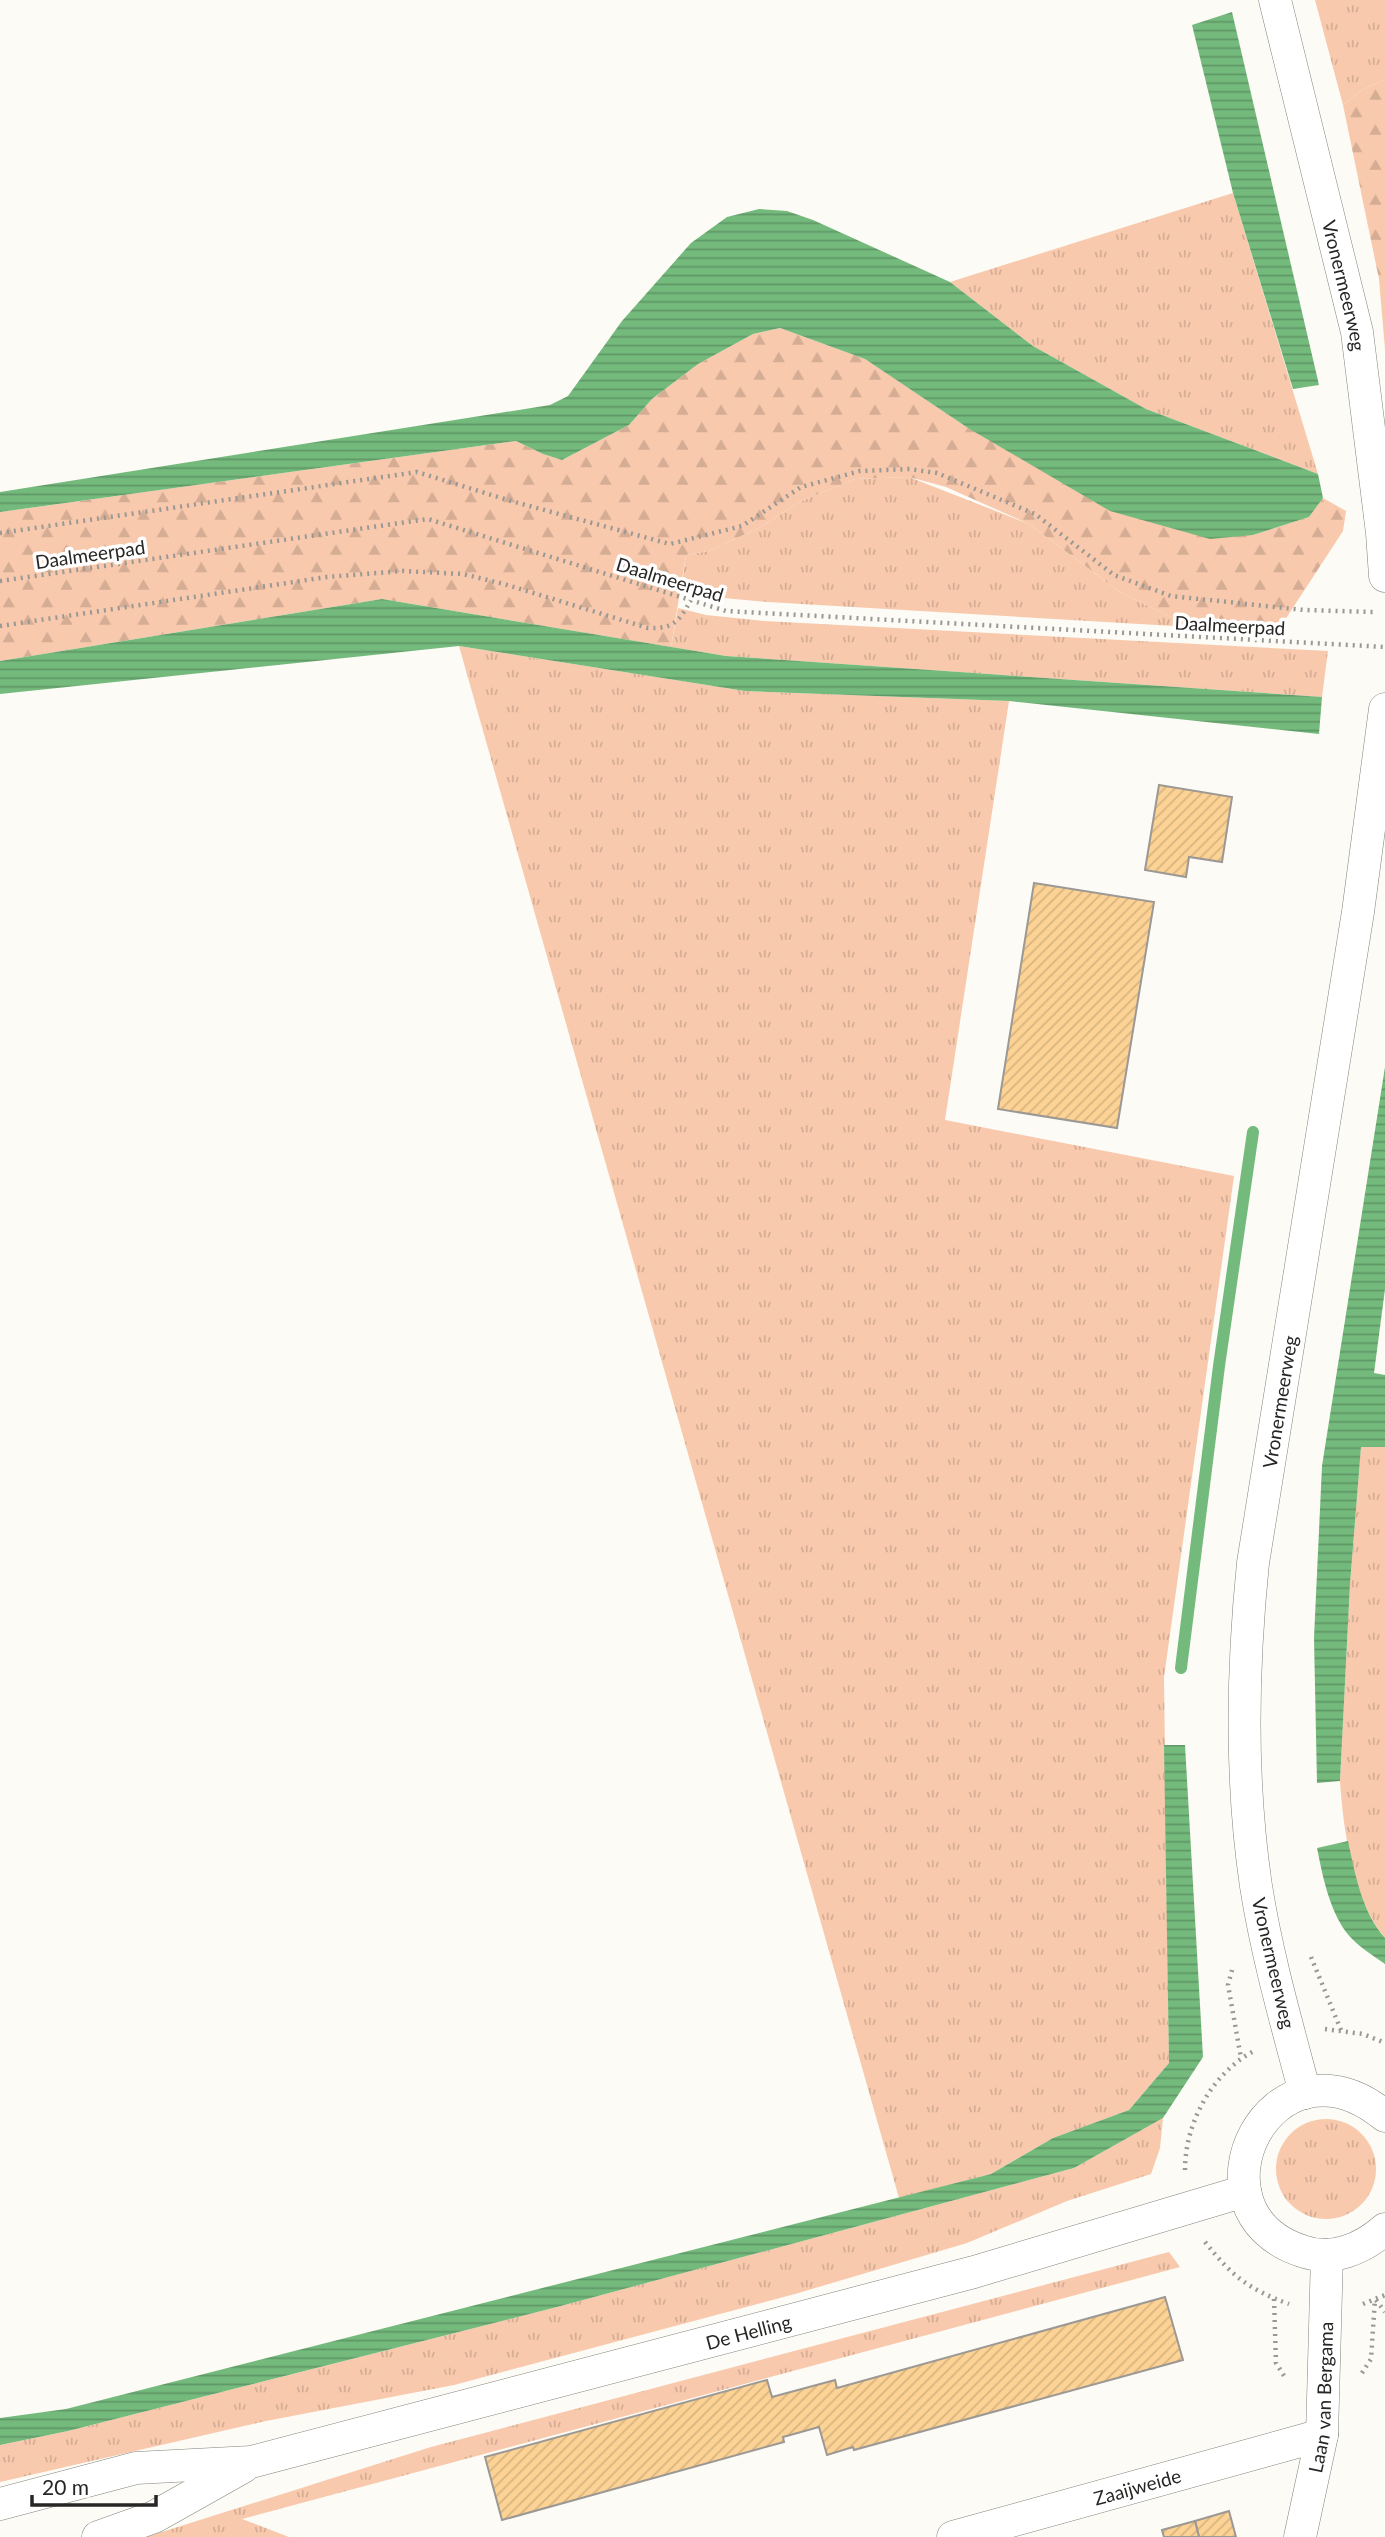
<svg xmlns="http://www.w3.org/2000/svg" width="1385" height="2537" font-family="Lato,sans-serif">
<defs>
<pattern id="grass-tufts" width="24" height="20" patternUnits="userSpaceOnUse" patternTransform="scale(1.75)"><rect width="24" height="20" fill="#f8c9ac"/><path d="M3 7l-1-3M5 7V3M7 7l1-3M15 17l-1-3M17 17v-4M19 17l1-3" fill="none" stroke="#d5ac94"/></pattern>
<pattern id="forest-firs" width="22" height="20" patternUnits="userSpaceOnUse" patternTransform="scale(1.75)"><rect width="22" height="20" fill="#f8c9ac"/><path d="M5 1l3.5 6h-7zM16 11l3.5 6h-7z" fill="#d5ac94"/></pattern>
<pattern id="water-rules" width="6" height="5" patternUnits="userSpaceOnUse" patternTransform="scale(1.75)"><rect width="6" height="5" fill="#74ba7d"/><path d="M0 2.5h6" fill="none" stroke="#5f9766"/></pattern>
<pattern id="building-hatch" width="6" height="6" patternUnits="userSpaceOnUse" patternTransform="scale(1.75)"><rect width="6" height="6" fill="#fcd295"/><path d="M-1 1l2-2M0 6l6-6M5 7l2-2" fill="none" stroke="#d8b480"/></pattern>
</defs>
<rect width="100%" height="100%" fill="#fcfbf5"/>
<g fill="url(#grass-tufts)">
<polygon points="1315,0 1385,0 1385,79 1360,91 1343,105"/>
<polygon points="1233,193 1318,474 1146,409 1033,346 950,282"/>
<polygon points="909,477 1029,524 1120,592 1191,627 768,602 713,597 681,590 686,555 708,551 759,528 799,502 855,479"/>
<polygon points="678,608 706,615 764,621 1328,651 1322,697 726,656 671,647"/>
<polygon points="459,646 745,691 1009,701 945,1120 1234,1176 1164,1677 1169,2063 1129,2110 1053,2138 991,2174 899,2198"/>
<path d="M1361,1446L1385,1447V1938C1353,1901 1343,1828 1340,1781L1350,1584Z"/>
<polygon points="1163,2118 1160,2148 1151,2174 1067,2201 967,2243 795,2294 454,2385 266,2421 0,2482 0,2445 68,2431 557,2307 1074,2168"/>
<circle cx="1326" cy="2169" r="50"/>
<polygon points="1169,2252 1180,2267 242,2519 289,2537 146,2537 431,2447"/>
</g>
<g fill="url(#forest-firs)">
<polygon points="1385,79 1385,349 1379,279 1343,105 1360,91"/>
<polygon points="780,328 865,359 968,428 1253,535 1309,517 1323,498 1346,511 1343,531 1281,626 1191,627 1120,592 1029,524 946,487 909,477 855,479 799,502 759,528 708,551 686,555 671,647 382,599 0,661 0,512 516,441 543,454 562,460 629,425 652,399 698,364 753,334"/>
</g>
<g fill="url(#water-rules)">
<polygon points="1232,12 1319,385 1293,389 1233,193 1192,25"/>
<polygon points="759,209 787,211 813,220 950,282 1033,346 1146,409 1318,474 1323,498 1309,517 1253,535 1210,539 1110,511 968,428 865,359 780,328 753,334 698,364 652,399 629,425 562,460 543,454 516,441 0,512 0,492 550,405 568,396 622,321 691,243 727,217"/>
<polygon points="382,599 726,656 1322,697 1319,734 1009,701 745,691 459,646 0,694 0,661"/>
<polygon points="1385,1067 1385,1289 1374,1373 1385,1375 1385,1447 1361,1447 1350,1584 1340,1781 1317,1783 1314,1638 1322,1466"/>
<polygon points="1164,1745 1185,1745 1203,2057 1163,2118 1074,2168 557,2307 68,2431 0,2445 0,2418 66,2409 991,2174 1053,2138 1129,2110 1169,2063"/>
<path d="M1348,1841C1355,1874 1362,1912 1385,1938V1964C1372,1955 1356,1945 1346,1932C1329,1908 1323,1878 1317,1848Z"/>
</g>
<g fill="none" stroke-linecap="round" stroke-linejoin="round">
<polyline stroke="#74ba7d" stroke-width="12" points="1181,1668 1219,1366 1253,1132"/>
</g>
<g fill="url(#building-hatch)" stroke="#9c9893" stroke-width="2">
<polygon points="1159,785 1232,797 1222,862 1189,857 1186,877 1145,870"/>
<polygon points="1034,883 1154,902 1117,1128 998,1109"/>
<polygon points="1165,2297 1183,2360 854,2450 853,2447 827,2455 819,2427 783,2437 784,2442 502,2520 485,2457 767,2380 772,2397 835,2380 837,2388"/>
<polygon points="1229,2511 1236,2537 1199,2537 1195,2521"/>
<polygon points="1195,2521 1199,2537 1164,2537 1162,2530"/>
</g>
<g fill="none" stroke-linecap="round" stroke-linejoin="round">
<defs>
<g id="street">
<path id="s1" d="M1275,0L1357,332L1382,533L1385,576"/>
<path id="s2" d="M1305,2093C1287,2025 1267,1956 1256,1886C1240,1779 1242,1671 1253,1563L1358,912L1385,709"/>
<path d="M1385,2116C1272,2023 1179,2211 1302,2251C1332,2262 1362,2249 1385,2229"/>
<path id="s3" d="M0,2504L136,2468L251,2462L974,2272L1245,2191"/>
<polyline points="98,2537 154,2517 243,2467"/>
<path id="s4" d="M953,2537L1322,2435"/>
<path id="s5" d="M1300,2537L1322,2435L1327,2255"/>
</g>
</defs>
<use href="#street" stroke="#83837d" stroke-width="33"/>
<g stroke="#999894" stroke-width="4.5" stroke-dasharray="2 5" stroke-linecap="butt">
<polyline points="0,533 417,472 511,501 670,544 742,526 801,487 860,471 910,469 937,473 1035,514 1114,575 1171,596 1304,610 1373,612"/>
<polyline points="0,581 428,519 726,611 1385,647"/>
<path d="M0,626L327,577L403,571L463,574L504,584L648,628C674,629 679,621 691,600"/>
<polyline points="1311,1957 1341,2030"/>
<polyline points="1232,1970 1228,1985 1241,2058"/>
<polyline points="1325,2029 1363,2034 1385,2043"/>
<path d="M1185,2170C1185,2123 1212,2073 1254,2051"/>
<path d="M1205,2242C1232,2276 1248,2289 1289,2304"/>
<polyline points="1274,2299 1276,2363 1286,2379"/>
<polyline points="1376,2300 1385,2312"/>
<polyline points="1363,2304 1385,2295"/>
<polyline points="1362,2373 1371,2359 1375,2299"/>
</g>
<use href="#street" stroke="#fff" stroke-width="32"/>
</g>
<g text-anchor="middle" dominant-baseline="central" stroke-width="7" stroke-linejoin="round" paint-order="stroke">
<g font-size="19" fill="#272624" stroke="#fff">
<text stroke="none"><textPath href="#s1" startOffset="294">Vronermeerweg</textPath></text>
<text transform="translate(90 554) rotate(-8)">Daalmeerpad</text>
<text transform="translate(670 579) rotate(17)">Daalmeerpad</text>
<text transform="translate(1230 625) rotate(3)">Daalmeerpad</text>
<text stroke="none"><textPath href="#s2" startOffset="700">Vronermeerweg</textPath></text>
<text transform="translate(1274 1963) rotate(77)">Vronermeerweg</text>
<text stroke="none"><textPath href="#s3" startOffset="770">De Helling</textPath></text>
<text stroke="none"><textPath href="#s5" startOffset="142">Laan van Bergama</textPath></text>
<text stroke="none"><textPath href="#s4" startOffset="191">Zaaijweide</textPath></text>
</g>
</g>
<path d="M32 2495v10h124v-10" fill="none" stroke="#272624" stroke-width="3.5"/>
<text x="42" y="2495" font-size="21" fill="#272624" stroke="#ffffff" stroke-width="5" paint-order="stroke">20 m</text>
</svg>
